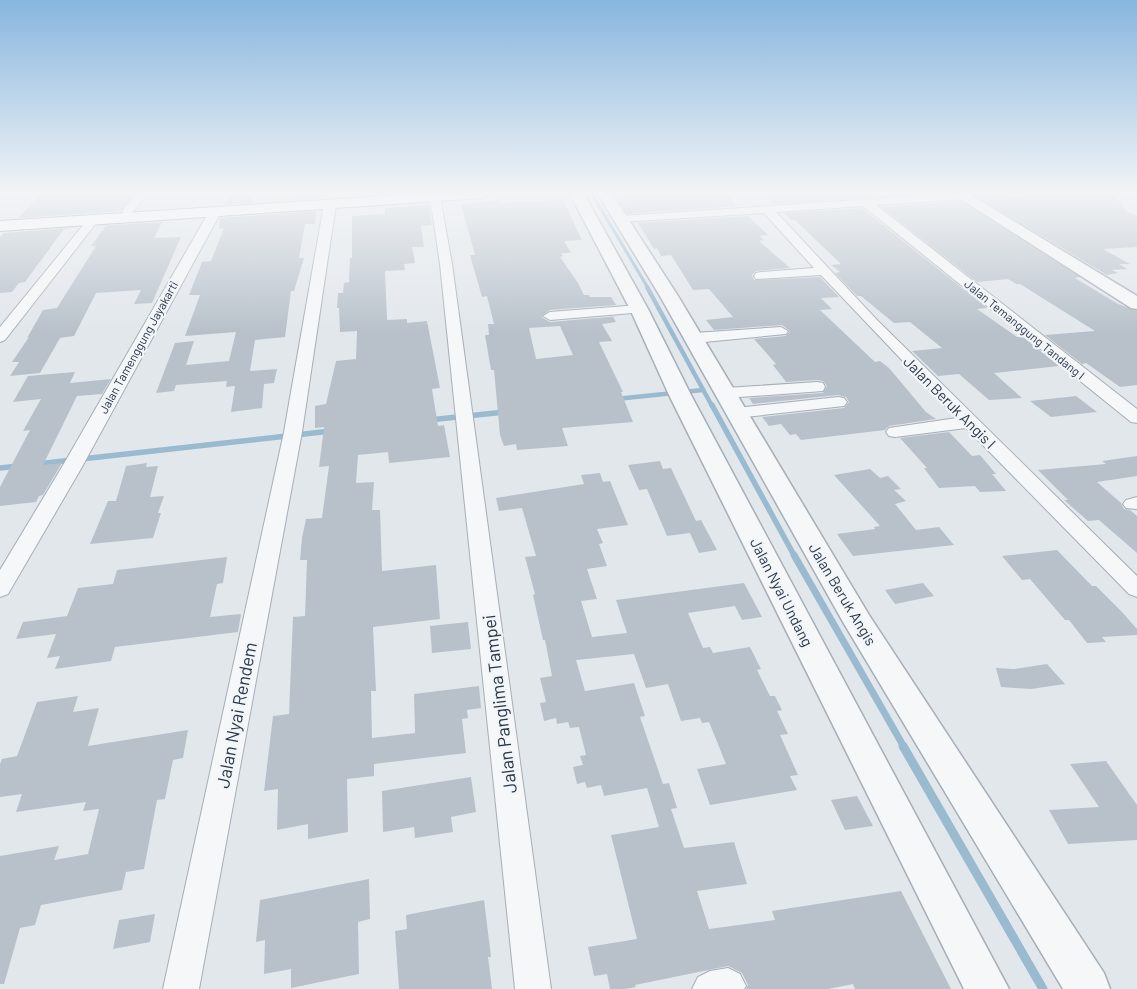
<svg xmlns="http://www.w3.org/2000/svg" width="1137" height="989" font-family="Barlow,sans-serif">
<rect width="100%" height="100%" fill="#e2e7ec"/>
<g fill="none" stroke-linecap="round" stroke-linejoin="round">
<polyline stroke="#99bacf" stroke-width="3" points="592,194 648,288"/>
<g stroke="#99bacf" stroke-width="4.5">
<polyline points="647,287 712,406"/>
<polyline points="683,392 703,390"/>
<polyline points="616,399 674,393"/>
</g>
<g stroke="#99bacf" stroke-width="5.5">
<polyline points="712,405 795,557"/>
<polyline points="429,420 505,412"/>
<polyline points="37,464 331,431"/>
<polyline points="0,468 18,466"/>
</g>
<polyline stroke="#99bacf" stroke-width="7" points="794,555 904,747"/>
<polyline stroke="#99bacf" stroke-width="9" points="903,746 1043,989"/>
</g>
<g fill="#b8c1ca" fill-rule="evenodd">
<polygon points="41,194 135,194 121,211 18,218"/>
<polygon points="231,194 252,194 252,203 226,204"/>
<polygon points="296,194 317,194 317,199 295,200"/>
<polygon points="621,194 726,194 738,206 627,214 619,201 626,201"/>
<polygon points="762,194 922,194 774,204"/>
<polygon points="972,194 999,194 1007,198 1047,194 1114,194 1126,211 1137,216 1137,247 1103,249 1130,264 1119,264 1127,269 1112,270 1118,273 1107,275"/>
<path d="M499,200L500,203L563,200L582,240L564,241L571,253H561L563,256L560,257L578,283L584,295H589L590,297H611L616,305L550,310L541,317L550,322L620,316L613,317L616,322L602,324L612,341L599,342L623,392H621L633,422L562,428L568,446L517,450L516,444L504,446L500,435L494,370H491L485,335H489L488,324H494L487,296L482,297L470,255H475L461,204ZM560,326L573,355L536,359L529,328Z"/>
<polygon points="961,201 1080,277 1075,278 1118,304 1137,311 1137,385 1120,387 1086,363 1082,364 1045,335 1095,331 1020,284 1016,284 1008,279 977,282 881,207"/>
<polygon points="429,205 432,225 421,226 424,247 412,247 415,263 404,264 405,270 385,271 387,320 407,319 407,323 427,321 440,388 432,389 438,426 444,425 450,457 389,463 388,452 358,455 356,483 374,482 372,510 380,510 382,571 436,565 440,619 373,627 376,691 371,691 372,738 415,733 414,694 479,686 481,708 467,710 468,718 462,719 466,753 374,764 374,776 347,779 348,832 308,839 308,824 277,830 278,789 264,791 273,716 289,714 293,617 305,616 307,560 300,560 302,538 306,519 322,518 329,466 319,467 324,427 315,428 315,406 326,404 336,361 356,359 357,331 340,332 339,308 337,308 338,293 343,293 344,283 349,282 350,258 352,258 352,216 385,214 385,208"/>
<polygon points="862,208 987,308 977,309 1017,337 1023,337 1059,366 994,373 1022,398 989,400 959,374 938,376 912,351 942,348 910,322 894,323 861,296 857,296 835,273 840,272 831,265 841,264 795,220 791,220 784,213"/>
<polygon points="316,211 315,224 305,224 299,258 304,258 294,291 291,291 285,337 255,340 250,371 277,369 274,383 264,384 262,408 231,412 235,386 226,387 227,381 176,385 174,391 156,393 175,343 194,341 186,365 229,361 236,332 185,336 200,295 189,295 202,262 211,261 224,228 219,229 220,218"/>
<polygon points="748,216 768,235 760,236 764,240 759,241 790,268 756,271 752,275 754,280 820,277 839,297 821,298 832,309 820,310 875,362 880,361 889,368 926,412 936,419 889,426 885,430 801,440 796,434 790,435 781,424 769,426 762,417 844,408 849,402 846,397 838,395 753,404 749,398 823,393 827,386 823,381 817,380 786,382 773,365 776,364 754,339 786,336 790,331 782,325 714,330 706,320 733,317 709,289 693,290 671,255 661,256 657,248 654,249 638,223"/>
<polygon points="162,222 154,238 181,237 152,303 134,304 141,290 96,293 74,336 60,338 40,373 10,376 19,362 12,362 29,337 27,338 43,310 57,308 96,246 91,246 106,226 96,226"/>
<polygon points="79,227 64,229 25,282 19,283 12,292 0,293 0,237 4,233"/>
<polygon points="75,372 70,383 111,379 102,394 77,396 43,465 62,463 43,495 39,496 36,502 0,506 0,487 30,430 23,431 41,399 13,402 28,376"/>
<polygon points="1076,396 1097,412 1051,417 1030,401"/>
<polygon points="949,432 972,456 980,455 996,474 992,474 1006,491 980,492 975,486 939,488 924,468 927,468 900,438"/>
<polygon points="1137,456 1137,476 1097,482 1121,503 1124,509 1130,510 1137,516 1137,553 1099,520 1088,521 1064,500 1068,500 1038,470 1106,464 1102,461"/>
<polygon points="660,461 663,469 671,468 696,521 701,520 717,550 699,553 690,533 667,536 647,489 639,490 628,465"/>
<polygon points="147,463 146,467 158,466 150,497 164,496 158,513 161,513 153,538 90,544 108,501 116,501 126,466"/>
<polygon points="870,469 880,478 888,476 901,489 894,490 906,501 895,504 916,530 939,527 954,545 853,556 837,534 875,529 874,527 880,526 834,475"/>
<polygon points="600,473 603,482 610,481 628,525 597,529 603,543 599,544 607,566 587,569 597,599 581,601 592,637 627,633 616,600 744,583 762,617 742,620 735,606 688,613 703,648 710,647 713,653 750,647 761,669 757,670 770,696 775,696 782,710 777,711 788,734 780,735 798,775 790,776 797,790 710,805 697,769 726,764 709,722 702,723 700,718 681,721 668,684 646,688 634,654 576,660 585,691 634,683 645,716 640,717 663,784 669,783 677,808 671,809 684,848 734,842 747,884 697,891 709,929 775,920 772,911 901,891 951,989 855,989 853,984 828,989 746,989 748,985 742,973 728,966 635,985 636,987 625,989 610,989 607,974 594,976 588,947 637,939 611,835 659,827 647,788 604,796 601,785 587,788 585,782 577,784 573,767 583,765 580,756 586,755 579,727 570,728 568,722 557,724 556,718 544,721 540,703 546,702 540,678 552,676 545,640 543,640 533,595 535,594 525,557 536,556 522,508 499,511 496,498 584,484 581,475"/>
<polygon points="1057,550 1092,586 1096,586 1122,612 1137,629 1137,635 1102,637 1106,642 1087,643 1069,620 1065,620 1030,579 1022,580 1002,556"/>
<polygon points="227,557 223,583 217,584 210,617 241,614 238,632 115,647 111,661 55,669 60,656 47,658 56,634 16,639 23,622 67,616 78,588 113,584 117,570"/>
<polygon points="923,583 934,596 895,604 885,590"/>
<polygon points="468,622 471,649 432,653 430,626"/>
<polygon points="1047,664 1065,684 1031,689 1001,687 996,668 1014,669"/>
<polygon points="78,696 73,712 99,708 88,746 188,730 183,758 173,760 165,799 157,800 144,869 126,872 122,890 41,905 35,925 20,928 4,984 0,984 0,856 59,846 54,860 88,854 99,809 83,811 86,802 16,812 22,794 0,797 0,764 2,759 17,756 37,702"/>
<polygon points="1106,761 1137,805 1137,840 1068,844 1049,810 1099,807 1070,764"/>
<polygon points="471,777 476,812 451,817 453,832 415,838 414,827 383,832 382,791"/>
<polygon points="857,796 873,826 845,830 831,800"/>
<polygon points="369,879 370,919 358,922 359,974 291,988 291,969 264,974 265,940 256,942 260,900"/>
<polygon points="484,900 491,957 488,957 492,989 399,989 395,931 407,929 406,915"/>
<polygon points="155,914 150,942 113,949 119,920"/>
</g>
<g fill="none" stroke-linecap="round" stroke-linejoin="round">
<defs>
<g id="minor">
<polygon points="137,194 148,194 131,214 123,214 123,210"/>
<polygon points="435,194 440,197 452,264 551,989 515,989 440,264 430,197"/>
<polygon points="948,194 968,194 969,196 964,199 876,205 1137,409 1137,423 1131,422 863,206 776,212 877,320 1137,576 1137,597 1129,594 966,428 895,437 889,436 886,432 889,428 957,418 821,275 756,279 754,276 756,273 761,272 814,268 764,213 621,222 615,219 621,216"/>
<polygon points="330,201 336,204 302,432 199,989 163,989 284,432 324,204"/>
<polygon points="215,209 221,212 82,467 8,594 0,597 0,570 62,467 209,212"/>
<polygon points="93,217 99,220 97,222 5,340 0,342 0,327 89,218"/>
<polygon points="639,305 646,309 644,312 550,320 543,316 550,312"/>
<polygon points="781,327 788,331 786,334 694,343 686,338 694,333"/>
<polygon points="817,382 823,383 825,387 823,391 726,398 720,397 718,393 720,389 726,388"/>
<polygon points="838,397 844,398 847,402 844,406 736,418 730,417 727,413 730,409 736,408"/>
<polygon points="1137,497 1137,509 1126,508 1123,504 1126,500"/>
<polygon points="728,968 740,974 746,986 744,989 692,989 698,977 710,971"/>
</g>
<g id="tertiary">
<polygon points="570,194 584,194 648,309 691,395 1009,989 964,989 669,395 630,309"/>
<polygon points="598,194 612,194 678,296 869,615 1104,973 1110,989 1063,989 843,622 660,296"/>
<polygon points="953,194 969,194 1137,296 1137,309 1131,308"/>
</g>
<polygon id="trunk" points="417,194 489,194 482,198 0,231 0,221"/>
</defs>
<use href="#minor" stroke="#a6aeb7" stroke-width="2"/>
<use href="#tertiary" stroke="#a6aeb7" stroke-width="3"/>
<use href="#trunk" stroke="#8796a4" stroke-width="2"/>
<use href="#minor" fill="#f5f7f9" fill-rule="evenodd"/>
<use href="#tertiary" fill="#f5f7f9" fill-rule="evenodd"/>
<use href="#trunk" fill="#fff" fill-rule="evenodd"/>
</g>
<linearGradient id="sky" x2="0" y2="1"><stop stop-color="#88b6de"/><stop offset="0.58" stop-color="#f2f4f6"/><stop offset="1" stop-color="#f2f4f6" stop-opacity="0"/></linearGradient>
<rect width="1137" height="332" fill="url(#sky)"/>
<g text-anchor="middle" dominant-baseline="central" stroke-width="4.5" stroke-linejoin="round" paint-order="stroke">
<g font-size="12" fill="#283646" stroke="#f2f5f9">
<text transform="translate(1025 329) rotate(39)">Jalan Temanggung Tandang I</text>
<text transform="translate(138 347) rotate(-61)">Jalan Tamenggung Jayakarti</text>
</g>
<g font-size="15" fill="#283646" stroke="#f2f5f9">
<text transform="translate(950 402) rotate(45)">Jalan Beruk Angis I</text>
<text transform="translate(782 592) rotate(63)">Jalan Nyai Undang</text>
<text transform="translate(843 594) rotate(59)">Jalan Beruk Angis</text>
</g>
<g font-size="18" fill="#283646" stroke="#f2f5f9">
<text transform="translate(499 704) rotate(-97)">Jalan Panglima Tampei</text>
<text transform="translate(236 715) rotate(-79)">Jalan Nyai Rendem</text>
</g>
</g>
</svg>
